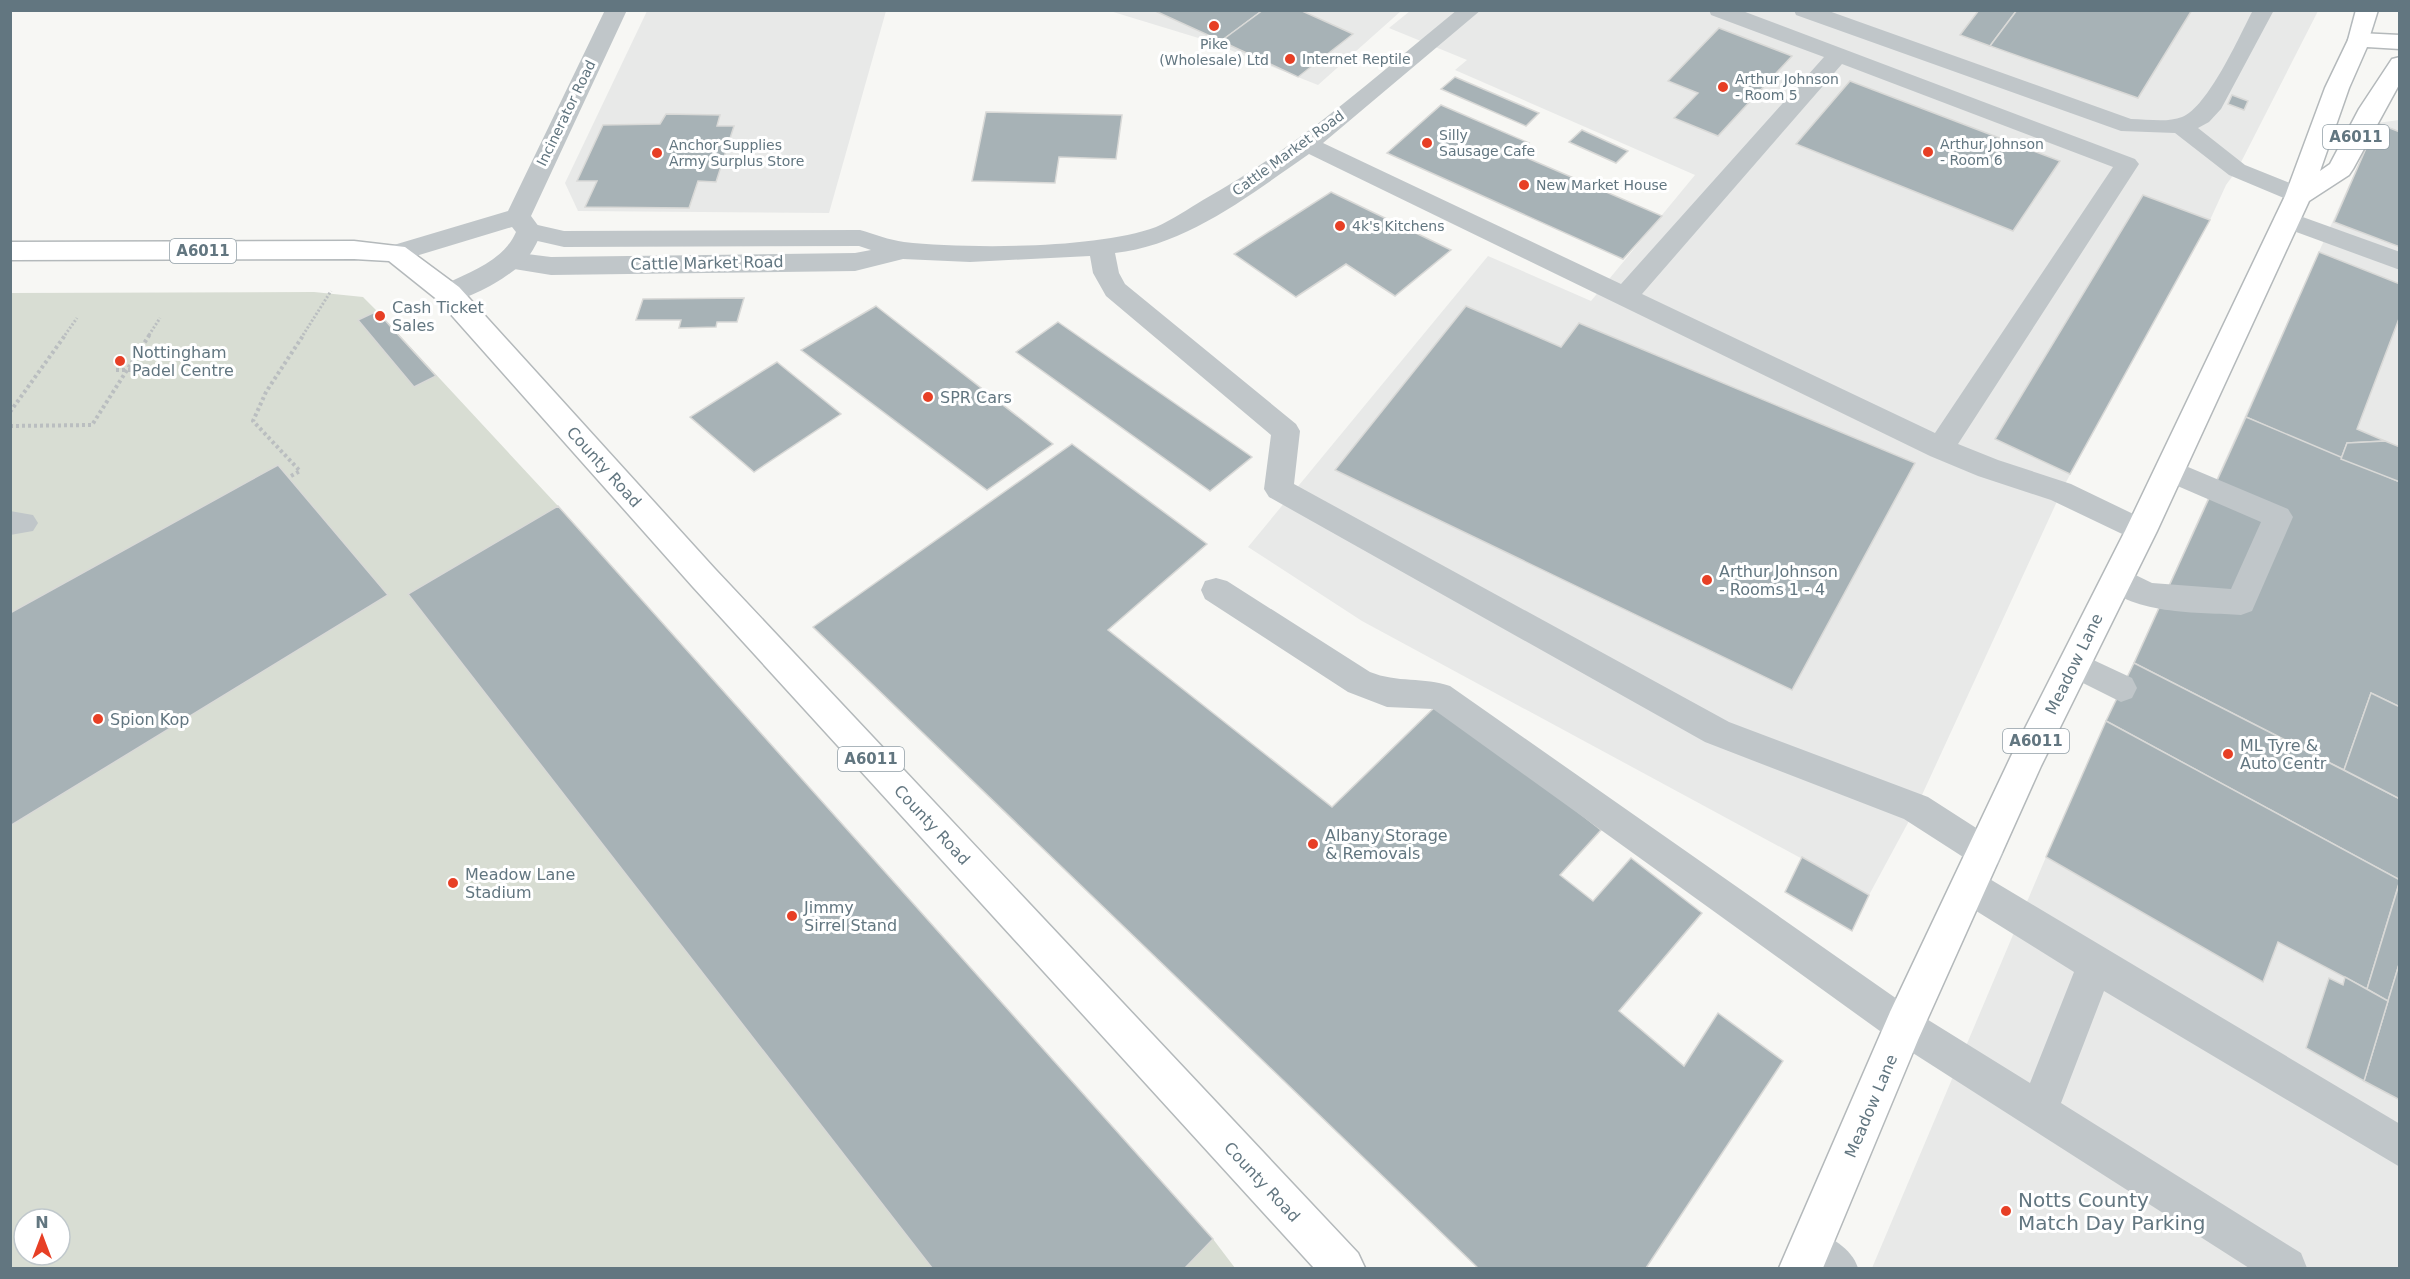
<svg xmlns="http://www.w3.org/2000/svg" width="2410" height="1279" font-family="'DejaVu Sans',sans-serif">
<rect width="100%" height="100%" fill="#f7f7f4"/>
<g fill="#e8e9e8">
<rect x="11" y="10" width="560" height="1"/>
<polygon points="647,11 886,11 829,213 578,211 565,183"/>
<polygon points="1110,11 1401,11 1318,85 1205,40"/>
<polygon points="1410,11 2318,11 2237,170 2226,185 2210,220 2065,484 1916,808 1869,895 1362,621 1248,547 1488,256 1591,301 1695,175 1455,70 1467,60 1389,28"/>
<polygon points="2399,120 2399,1268 1872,1268 2046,857 2377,123"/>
</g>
<path fill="#d8ddd3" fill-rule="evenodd" d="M314,292L363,297L377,311L558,506L1213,1239L1235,1268H11V293ZM24,1219H60V1255H24Z"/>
<g fill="#a7b2b6" stroke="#d9d9d7" stroke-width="1.5">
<polygon points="1153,10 1263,10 1221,41"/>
<polygon points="1263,10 1300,10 1353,34 1298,77 1221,41"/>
<polygon points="1979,10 2017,10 1990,46 1960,35"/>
<polygon points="2017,10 2192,10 2138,98 1990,46"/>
<polygon points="1719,28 1792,56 1718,136 1674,118 1698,93 1668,81"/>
<polygon points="1455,77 1539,113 1526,126 1441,89"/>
<polygon points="1850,81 2060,161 2013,231 1796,144"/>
<polygon points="2232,95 2248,101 2244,110 2228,104"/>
<polygon points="1441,105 1529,143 1518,154 1662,216 1623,259 1387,153"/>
<polygon points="986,112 1122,115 1116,159 1059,157 1055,183 972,181"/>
<polygon points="666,114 720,115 717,126 734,126 716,182 698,181 689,208 585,207 597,181 577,181 603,125 660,124"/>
<polygon points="2377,123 2400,132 2400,247 2334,222"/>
<polygon points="1582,130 1628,151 1616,163 1569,142"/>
<polygon points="1331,192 1451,250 1395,296 1346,264 1296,297 1234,254"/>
<polygon points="2143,195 2210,220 2070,474 1995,439"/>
<polygon points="2319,252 2400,284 2400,316 2357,429 2385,441 2347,443 2341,459 2246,417"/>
<polygon points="744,298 737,322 717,322 716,327 679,328 681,320 636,320 643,299"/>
<polygon points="876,306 1053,444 987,490 801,350"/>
<polygon points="1466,306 1561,347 1579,323 1915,463 1792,690 1335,470"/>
<polygon points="377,311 391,327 436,376 414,387 358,320"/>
<polygon points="1058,322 1252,457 1210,491 1016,352"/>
<polygon points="777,362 841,414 754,472 690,417"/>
<polygon points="2246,417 2400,482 2400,707 2371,693 2344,770 2134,663"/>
<polygon points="2385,441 2400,447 2400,482 2341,459 2347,443"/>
<polygon points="1072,444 1207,544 1108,630 1332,807 1439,703 1601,830 1560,875 1593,901 1631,858 1702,913 1619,1011 1684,1066 1718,1013 1783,1061 1646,1268 1478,1268 813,627"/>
<polygon points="278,465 388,595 10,826 10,613"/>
<polygon points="558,506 1213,1239 1185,1268 932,1268 408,594"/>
<polygon points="2134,663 2400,799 2400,880 2106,721"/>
<polygon points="2371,693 2400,707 2400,799 2344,770"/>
<polygon points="2106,721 2400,880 2367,989 2278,942 2263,982 2046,857"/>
<polygon points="1802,857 1869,895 1852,931 1785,892"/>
<polygon points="2400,881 2400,961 2388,1001 2367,989"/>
<polygon points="2400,961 2400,1100 2364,1081"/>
<polygon points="2345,977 2388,1001 2364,1081 2306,1048 2329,978 2343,985"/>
</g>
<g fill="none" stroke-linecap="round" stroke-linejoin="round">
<defs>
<polygon id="primary" points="2356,10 2378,10 2367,45 2351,45 2348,40"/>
<g id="trunk">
<polygon points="2359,33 2400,35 2400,49 2367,47 2349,88 2320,171 2330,164 2359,109 2392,59 2400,57 2400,83 2353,169 2349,175 2309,201 2157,531 2041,766 1918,1040 1823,1268 1779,1268 1890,1012 2014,750 2125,531 2285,196 2325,88 2348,40 2351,35"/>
<polygon points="354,241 405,247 459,287 715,569 1358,1253 1365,1268 1314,1268 693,587 439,301 389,261 354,259 10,260 10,242"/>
</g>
</defs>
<use href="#primary" stroke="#b4babd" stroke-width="3"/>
<use href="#trunk" stroke="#b4b9bb" stroke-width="3"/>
<g stroke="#babec0" stroke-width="3" stroke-dasharray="2 2" stroke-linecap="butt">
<polyline points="65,335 77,318"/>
<polyline points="149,335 160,318"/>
<polyline points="303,335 331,291"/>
</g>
<g stroke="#babec0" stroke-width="4" stroke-dasharray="3 3" stroke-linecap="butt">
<polyline points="116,370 137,370"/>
<polyline points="10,412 66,334"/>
<polyline points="10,426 92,425 150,334"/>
<polyline points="291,476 300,471 253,421 266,392 304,334"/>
</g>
<g fill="#c0c6c9" fill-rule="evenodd">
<path d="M1457,10H1481L1323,143L1621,284L1824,57L1711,15L1709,10H1740L2135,159L2139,164L1958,444L1998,460L2071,484L2152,523L2156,531L2152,539L2141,543L2051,500L1978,476L1930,456L1309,154C1251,194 1187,245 1115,253L1119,273L1125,284L1296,424L1300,431L1294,484L1729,722L1928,797L1998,842L2003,853L1998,864L1986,869L1974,864L1904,819L1705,742L1269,497L1264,489L1271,435L1106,296L1093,273L1090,256L970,262L903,259L855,271L551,275L502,267L498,261L502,255L511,252L551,257L855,253L871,250L859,246L564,247L520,237L517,231L520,225L529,223L564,231L860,230C874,234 889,240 904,242C968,249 1096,249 1156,227C1172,220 1188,209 1203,200C1296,149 1375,77 1457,10ZM1842,64L2113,167L1935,433L1642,294Z"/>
<path d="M1794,10H1826L2131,119C2147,119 2167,123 2182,117C2208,107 2239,37 2253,10H2274L2221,109L2209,122L2198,128L2245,165L2307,190L2310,196L2307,202L2298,204L2229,175L2175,133L2121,131L1796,15Z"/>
<polygon points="2286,211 2400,252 2400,270 2277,225 2274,219 2277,213"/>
<path d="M2169,459L2288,509L2293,517L2252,611L2241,615C2203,612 2122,616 2102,578L2106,569L2117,566L2152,583L2231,589L2261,522L2159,478L2155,470L2159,462Z"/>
<polygon points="10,511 33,515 38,523 33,531 10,535"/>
<path d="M1216,578L1227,581L1370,672C1397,683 1424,677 1450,686L1917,1013L2030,1083L2074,972L1957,899L1952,887L1957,875L1970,870L1983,875L2400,1124V1167L2104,991L2061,1103L2301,1253L2307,1268H2249L1891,1039L1433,709L1387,707L1348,692L1205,599L1201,590L1205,581Z"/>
<polygon points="2074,651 2132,678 2137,688 2132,698 2121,702 2063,673 2058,664 2063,655"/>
<path d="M1810,1228C1830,1237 1851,1247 1858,1268H1802L1795,1264L1789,1249L1795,1234Z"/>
</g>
<path fill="#c0c6c9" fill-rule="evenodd" d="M605,10H627L531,216L542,231C538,241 533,251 526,260C511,276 460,307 439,301L435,294L439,287C467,273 503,262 516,232L512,227L396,262L387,259L383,253L387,247L508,211Z"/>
<use href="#primary" fill="#fff" fill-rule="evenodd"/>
<use href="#trunk" fill="#fff" fill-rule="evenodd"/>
</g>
<g fill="#e73f25" stroke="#fff" stroke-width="2">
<circle cx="1214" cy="26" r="6"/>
<circle cx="1290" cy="59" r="6"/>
<circle cx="1723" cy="87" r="6"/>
<circle cx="1427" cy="143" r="6"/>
<circle cx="1928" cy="152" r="6"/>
<circle cx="657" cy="153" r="6"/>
<circle cx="1524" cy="185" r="6"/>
<circle cx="1340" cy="226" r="6"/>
<circle cx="380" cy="316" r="6"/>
<circle cx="120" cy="361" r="6"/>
<circle cx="928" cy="397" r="6"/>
<circle cx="1707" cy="580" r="6"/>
<circle cx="98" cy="719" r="6"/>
<circle cx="2228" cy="754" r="6"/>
<circle cx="1313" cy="844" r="6"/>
<circle cx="453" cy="883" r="6"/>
<circle cx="792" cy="916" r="6"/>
<circle cx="2006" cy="1211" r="6"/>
</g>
<g text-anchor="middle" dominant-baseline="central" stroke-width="6" stroke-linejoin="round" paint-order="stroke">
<g font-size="14" fill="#627680" stroke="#fff" text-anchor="start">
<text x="1214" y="44" text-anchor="middle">Pike<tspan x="1214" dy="16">(Wholesale) Ltd</tspan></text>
<text x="1302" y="59">Internet Reptile</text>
<text x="1735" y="79">Arthur Johnson<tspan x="1735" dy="16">- Room 5</tspan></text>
<text x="1439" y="135">Silly<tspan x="1439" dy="16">Sausage Cafe</tspan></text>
<text x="1940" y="144">Arthur Johnson<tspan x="1940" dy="16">- Room 6</tspan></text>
<text x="669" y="145">Anchor Supplies<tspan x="669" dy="16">Army Surplus Store</tspan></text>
<text x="1536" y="185">New Market House</text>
<text x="1352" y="226">4k's Kitchens</text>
</g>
<g font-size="14" fill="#627680" stroke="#fff">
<text transform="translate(566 113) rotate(-64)">Incinerator Road</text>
<text transform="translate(1288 153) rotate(-36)">Cattle Market Road</text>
</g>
<g fill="#fff" stroke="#919fa6" stroke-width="1.5">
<rect x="2323" y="125" width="66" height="24" rx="4.5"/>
<rect x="170" y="239" width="66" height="24" rx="4.5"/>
<rect x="2003" y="729" width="66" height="24" rx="4.5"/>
<rect x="838" y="747" width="66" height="24" rx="4.5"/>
</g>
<g font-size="15" font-weight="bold" fill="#627680">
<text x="2356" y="137">A6011</text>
<text x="203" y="251">A6011</text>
<text x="2036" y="741">A6011</text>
<text x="871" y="759">A6011</text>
</g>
<g font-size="16" fill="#627680" stroke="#fff">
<text transform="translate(707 263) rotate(-1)">Cattle Market Road</text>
<text transform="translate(604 467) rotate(48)">County Road</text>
<text transform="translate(2074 664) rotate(-64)">Meadow Lane</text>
<text transform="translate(932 825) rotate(47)">County Road</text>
<text transform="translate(1871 1106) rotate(-67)">Meadow Lane</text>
<text transform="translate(1262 1182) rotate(47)">County Road</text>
</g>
<g font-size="16" fill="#627680" stroke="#fff" text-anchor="start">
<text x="392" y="307">Cash Ticket<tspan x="392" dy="18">Sales</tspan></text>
<text x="132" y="352">Nottingham<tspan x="132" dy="18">Padel Centre</tspan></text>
<text x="940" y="397">SPR Cars</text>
<text x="1719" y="571">Arthur Johnson<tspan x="1719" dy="18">- Rooms 1 - 4</tspan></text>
<text x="110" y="719">Spion Kop</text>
<text x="2240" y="745">ML Tyre &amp;<tspan x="2240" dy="18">Auto Centr</tspan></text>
<text x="1325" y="835">Albany Storage<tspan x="1325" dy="18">&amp; Removals</tspan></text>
<text x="465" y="874">Meadow Lane<tspan x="465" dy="18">Stadium</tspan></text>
<text x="804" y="907">Jimmy<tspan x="804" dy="18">Sirrel Stand</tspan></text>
</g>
<g font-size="20" fill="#627680" stroke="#fff" text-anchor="start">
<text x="2018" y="1200">Notts County<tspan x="2018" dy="23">Match Day Parking</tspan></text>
</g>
</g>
<rect width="2410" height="1279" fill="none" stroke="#627680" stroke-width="24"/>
<g transform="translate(42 1237)"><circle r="28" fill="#ffffff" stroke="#c0c8cc" stroke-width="1.5"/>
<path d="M0-4.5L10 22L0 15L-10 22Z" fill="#e73f25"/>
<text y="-9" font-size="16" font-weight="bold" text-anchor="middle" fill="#627680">N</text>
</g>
</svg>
